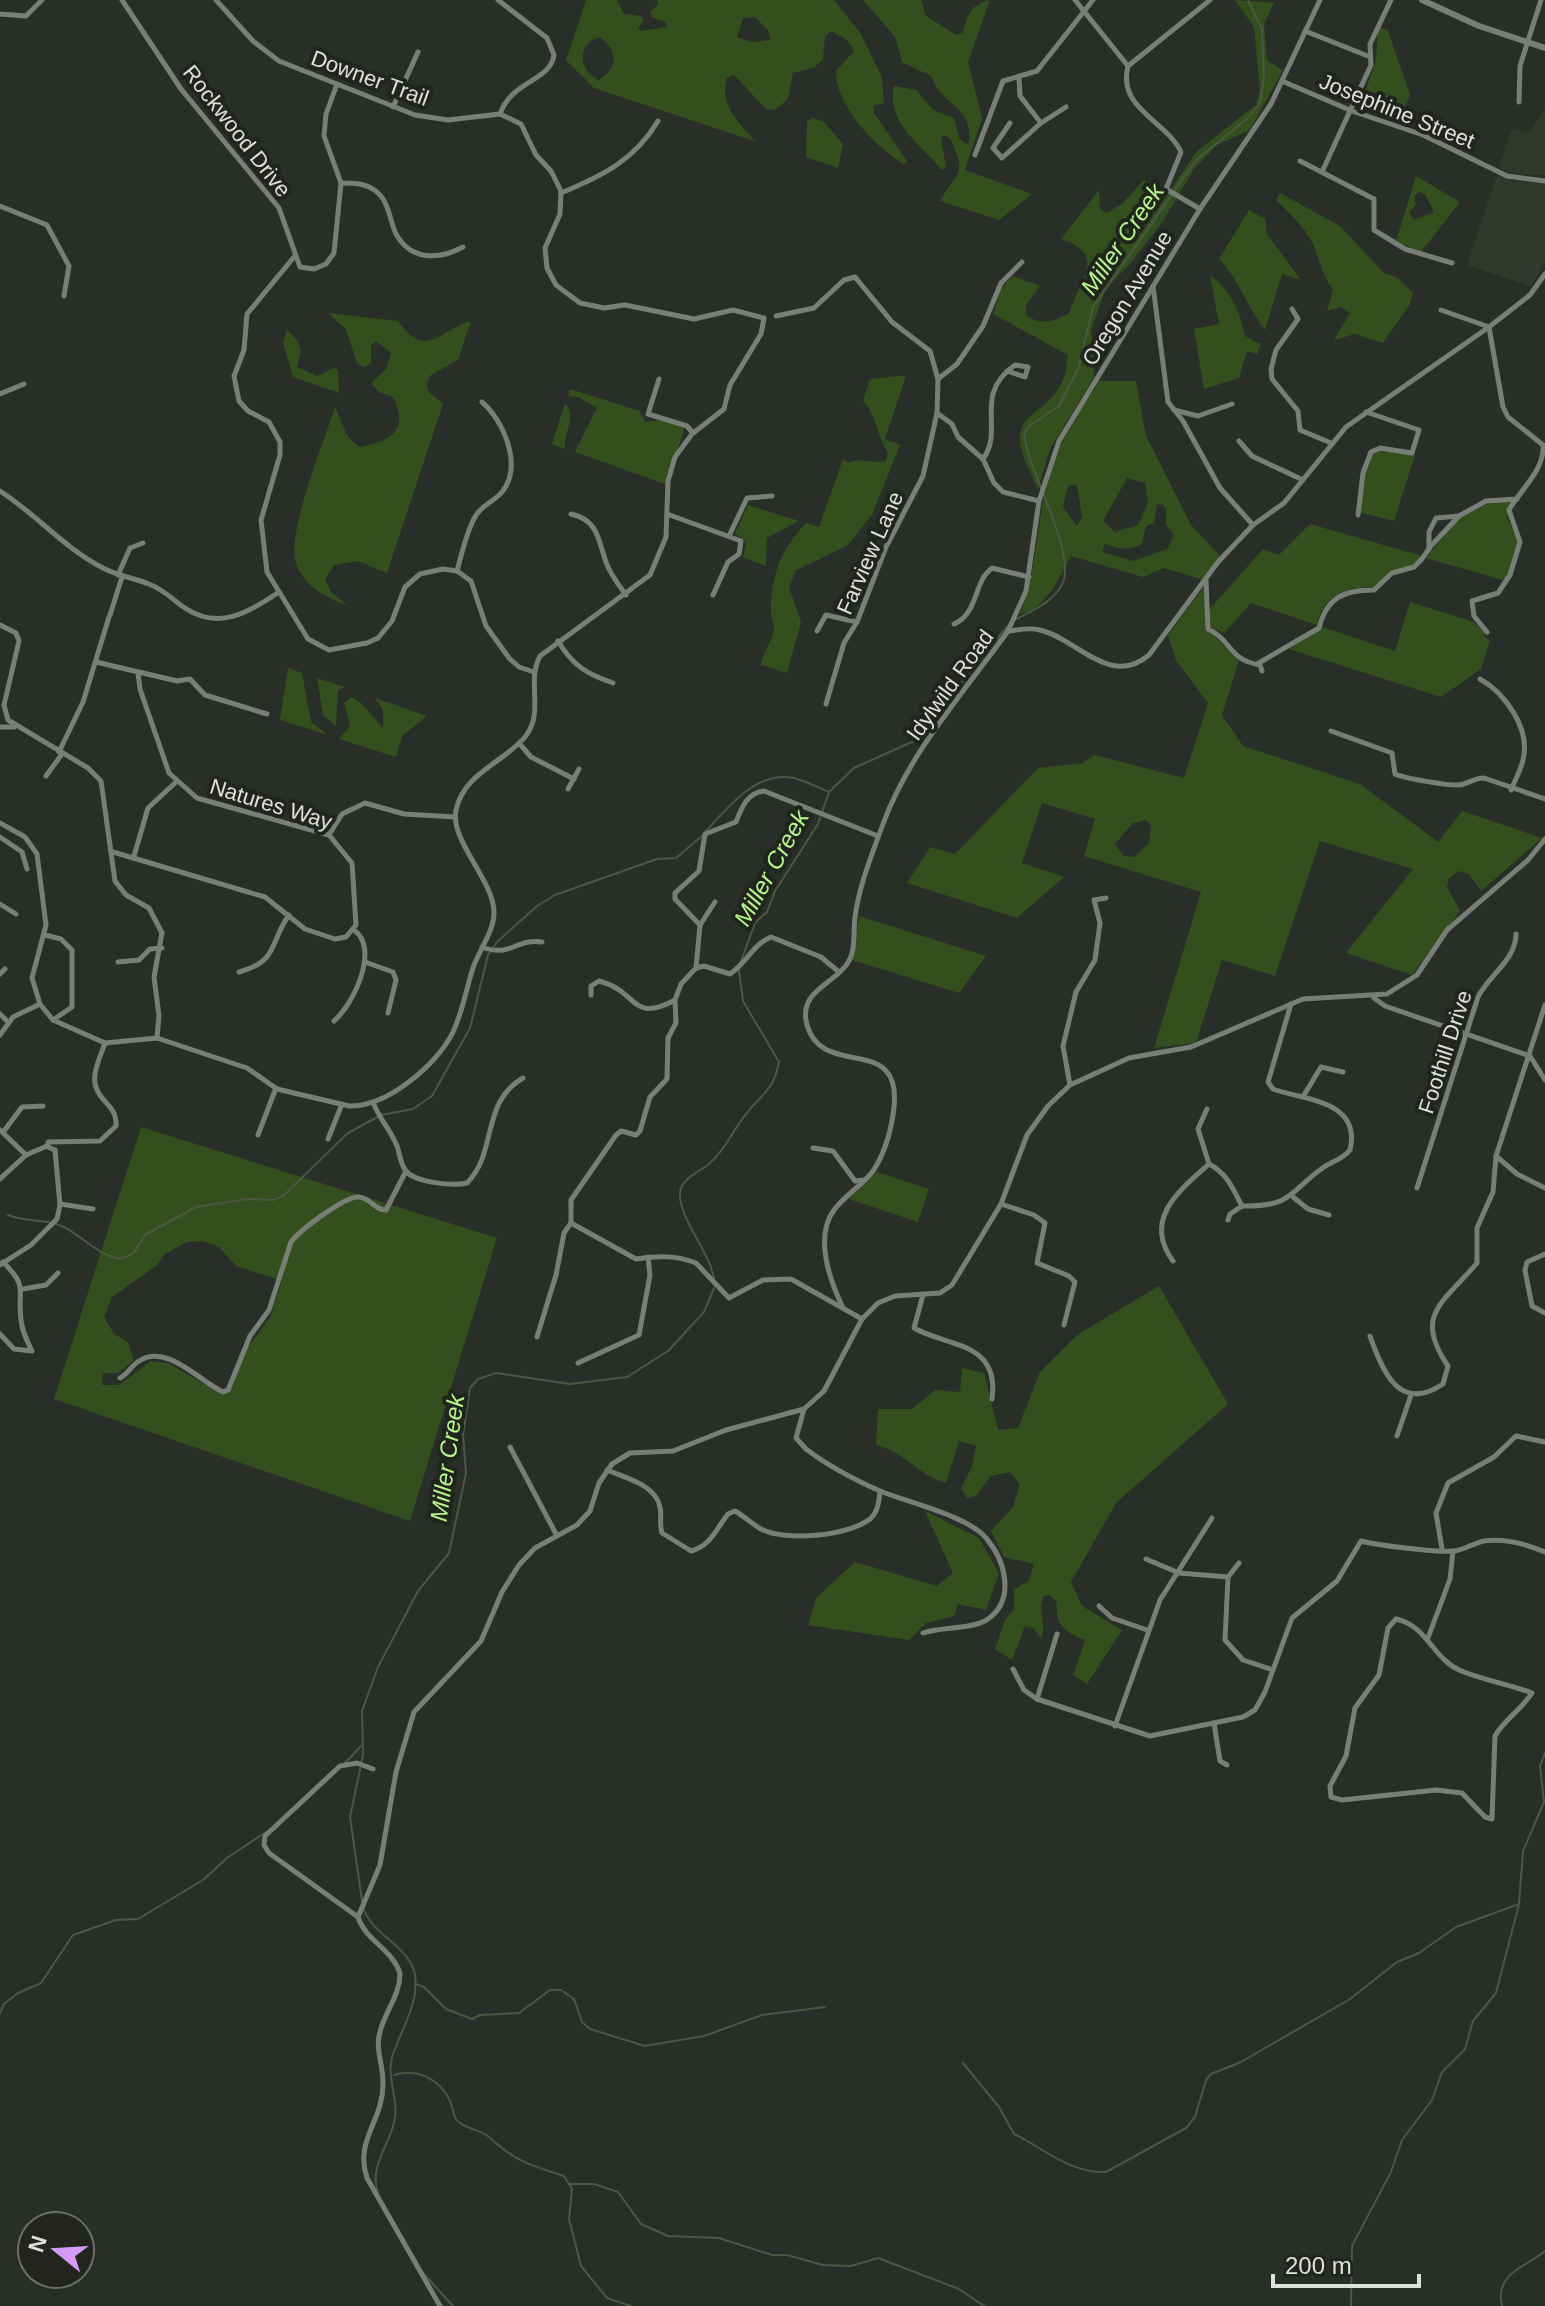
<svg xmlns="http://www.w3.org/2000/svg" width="1545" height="2306" font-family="Arial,sans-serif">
<rect width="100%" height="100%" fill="#2a2e28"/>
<g fill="#31382c">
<polygon points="1545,108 1545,175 1517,174 1499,168 1512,128 1530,133"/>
<polygon points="1497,175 1513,181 1545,183 1545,262 1531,287 1467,265"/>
</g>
<g fill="#334f1e" fill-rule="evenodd">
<path d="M586,0H617L624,14L641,16L644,21L638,28L641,31L667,27L666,23L652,17L650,13L658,4L657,0H834L861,34L882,78L884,103L873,106L874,113L907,161L904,164C876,148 835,105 836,71L854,51L847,40L831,31L825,36L823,60L813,68L793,73L788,99L775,110L766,109L734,75L727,78C718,103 740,126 757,142L594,88L566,60ZM755,17L768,30L771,40L750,42L737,37L743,18ZM600,37C619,52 618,67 599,80C578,72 577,42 600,37Z"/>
<path d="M863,0H921L926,16L956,35L963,33C966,17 972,3 990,0L968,62L982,119L965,170L1032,194L999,220L940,201C958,169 967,177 950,138L944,135L941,138L946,167L942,170C922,146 885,121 894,86L916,90L933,110L954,118L959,138L966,144L969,143C973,105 943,108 931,76L902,62L895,37Z"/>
<path d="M1235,0L1274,3L1264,24L1267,61L1283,70L1250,130L1217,145L1194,169L1163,221L1129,265L1106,288L1091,330L1094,377L1050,449L1038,489C1032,475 1018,451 1020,436C1023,406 1065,410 1068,355L993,314L1002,287L1013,276L1040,286L1026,305V315C1040,326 1056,321 1069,313C1080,280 1108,254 1061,239L1099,190L1100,209L1106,213L1122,204L1144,180L1153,184L1125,220L1143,230L1197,151L1256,105L1260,91L1254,27Z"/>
<polygon points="1378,26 1388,31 1410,95 1400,121 1363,110 1360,106 1376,60"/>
<polygon points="813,118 824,122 843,144 838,168 806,157 807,121"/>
<path d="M1416,176L1460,202L1421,252L1396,241ZM1419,192L1425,194L1434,212L1414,220L1409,212L1416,205L1414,196Z"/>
<path d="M1280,193L1340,226L1384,273L1398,278L1413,293L1410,304L1383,343L1355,334L1334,340L1350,313L1341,307L1327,311L1333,290C1322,274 1320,261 1313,244C1305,227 1289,213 1276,200Z"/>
<path d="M1249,210L1265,219L1267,234L1301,280L1282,274L1265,330C1247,307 1239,279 1219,259Z"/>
<path d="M1210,275C1231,291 1240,311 1245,336L1261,344L1257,354L1247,351L1239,378L1204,389L1194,329L1219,324Z"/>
<path d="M328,313L398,321C426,361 439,330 471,321L458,360L431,375L427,383L428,391L443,404L387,573L358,561L334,565L325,579L331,592L347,605C327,599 303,585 296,563C286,534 325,439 335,407L348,437L359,447C389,442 410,431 393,397L379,392L371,383L386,369L391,353L376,341L371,345V364L364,367L357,363L346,329Z"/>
<path d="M287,330C302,344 303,348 297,367L317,376L334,368L338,370L339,393L293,377L283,342Z"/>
<path d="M898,376H906L885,439L900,445L872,515L847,546L796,570L789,587L801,622L787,673L761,665C763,651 772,642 774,630C775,624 771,617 771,612C771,577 780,550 806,523L819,527L843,459L849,463C862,456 873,465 886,461L888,453C878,438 875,412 863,401L870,379Z"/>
<path d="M1099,381H1136L1146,436L1191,525L1220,556L1204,580L1164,568L1143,577L1071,556C1059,578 1047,608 1020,614C1037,571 1036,525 1048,480C1057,443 1079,413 1099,381ZM1127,478L1145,483L1148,503L1138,525L1115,532L1103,521ZM1077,485L1082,517L1077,526L1063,507L1068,486ZM1162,504L1166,509V525L1174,535L1167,549L1133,561L1102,552L1105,544C1119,549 1129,551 1142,544L1146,526L1154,523L1157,505Z"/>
<path d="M570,389L640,411L645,422L659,420L684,428C685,435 667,470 665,484L575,452L597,408L578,397L568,396Z"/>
<path d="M565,403C578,418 563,431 565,449L552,444Z"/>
<polygon points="1379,450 1415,455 1394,521 1360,512 1364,475 1372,453"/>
<polygon points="1494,500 1511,502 1507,517 1518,542 1506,581 1426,558 1457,520"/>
<polygon points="748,505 799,521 767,538 766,566 743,557 746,542 735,533"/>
<path d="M1310,524L1422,556L1412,566L1390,572L1374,587C1345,587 1324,595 1317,625L1251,603L1224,633L1209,626L1208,611L1263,549L1279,555Z"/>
<path d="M1205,585V629C1219,638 1226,650 1239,660L1222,715L1243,746L1360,784L1438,842L1462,811L1542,838L1481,891L1469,874L1460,871L1449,878L1447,887L1460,911L1412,975L1346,953L1413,869L1320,841L1275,976L1222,960L1196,1043L1154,1048L1201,892L1084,856L1095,819L1042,803L1022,863L1064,877L1017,918L907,883L930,847L955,854L1038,768L1083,763L1094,755L1184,778L1208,703L1176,660L1168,635ZM1145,820L1151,825L1149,843L1134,857L1124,856L1115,844L1133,823Z"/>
<polygon points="1410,602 1474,622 1485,633 1484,637 1490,640 1481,669 1441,697 1289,649 1322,627 1395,651"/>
<polygon points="288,668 302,673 311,722 328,735 280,720"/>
<polygon points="317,678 344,687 338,691 336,726 323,715"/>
<polygon points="351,697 361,703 383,728 383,710 375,698 427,716 402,736 396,757 339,739 350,726 344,703"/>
<polygon points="859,916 986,956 959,993 852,960"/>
<path d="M141,1127L497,1238L410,1521L54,1399ZM203,1241L219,1247L236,1266L282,1281L270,1317L246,1350L228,1393L221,1394L168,1363L151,1361L119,1385H102L103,1373H118L134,1360L128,1342L114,1334L104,1317L112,1297L156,1266L165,1254L187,1242Z"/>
<polygon points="877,1172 929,1189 918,1222 849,1199"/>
<path d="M1159,1286L1228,1404L1116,1503L1071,1582L1082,1606L1122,1630L1087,1684L1073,1675L1085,1640C1064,1632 1055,1625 1057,1602L1050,1595L1044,1596C1036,1611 1048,1624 1041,1638L1033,1628L1025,1626L1012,1660L995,1649L1005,1620L1014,1609V1589L1029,1581L1034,1564L1004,1557L991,1531L1013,1507L1020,1484L1010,1472L991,1476L976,1496L967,1498L961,1488L972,1467L976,1446L959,1441L946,1483C916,1474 907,1453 876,1445L878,1409H912L935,1390L960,1392L962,1368L984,1373L998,1430L1018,1428L1040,1372L1077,1335Z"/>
<polygon points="925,1511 979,1538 999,1574 986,1610 958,1604 954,1616 926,1623 909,1640 808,1625 816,1598 855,1562 937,1586 953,1573"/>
</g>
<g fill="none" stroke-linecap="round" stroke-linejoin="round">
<g stroke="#4c5744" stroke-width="2">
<path d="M1015,620C1031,611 1056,601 1063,582C1076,552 1027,468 1024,434L1029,426L1059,406L1078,369L1093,307L1196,160L1249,117L1260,103L1264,78L1262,29L1248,0"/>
<path d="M706,831C728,808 756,770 794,778C805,781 817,787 829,792"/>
<polyline points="741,961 755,923 767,912 775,891 818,824 829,792 854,768 914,741 1010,623"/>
<path d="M8,1215C27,1223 46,1218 64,1227C83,1237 98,1255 120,1259L133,1254L145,1235L196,1207L247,1199L273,1200L283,1196L348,1133L381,1115L413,1109L432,1096L470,1028L488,955L497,942L537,906L555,895L657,859L676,858L702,836"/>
<path d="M714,1279C710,1252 678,1217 680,1193C681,1178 700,1172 710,1163C727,1148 733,1129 747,1113C763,1092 773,1092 779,1062L743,1001L739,971"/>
<polyline points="345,1763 363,1744"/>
<polyline points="362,1901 350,1817 363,1755 362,1711 378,1667 418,1591 449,1553 466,1473 463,1435 470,1388 478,1379 496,1373 570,1384 627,1377 668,1351 704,1312 715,1286"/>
<path d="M363,1907C371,1935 411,1947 415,1975C419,2005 401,2029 392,2057C386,2078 400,2101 394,2123C388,2147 369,2167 378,2193"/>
<polyline points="415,1984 424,1987 446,2009 472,2019 480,2015 519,2013 550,1990 561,1990 574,1999 582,2022 590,2029 645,2046 704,2036 762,2015 825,2007"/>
<polyline points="0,2013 4,2004 18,1993 41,1983 73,1935 116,1920 138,1919 203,1880 227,1858 266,1832"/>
<path d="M963,2063L999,2107L1014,2134C1043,2148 1071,2174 1106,2172L1186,2128L1195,2117L1206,2080L1211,2074L1241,2062L1350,1999L1397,1962L1419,1953L1456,1927L1519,1904"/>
<path d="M394,2075C417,2068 440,2079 450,2101C453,2106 453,2115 456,2119C463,2129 481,2129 489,2137C516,2162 530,2165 564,2176L572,2189L569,2219L581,2266L607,2298L631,2306"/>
<polyline points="570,2184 594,2184 618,2192 641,2224 668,2236 719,2238 772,2255 787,2255 823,2265 851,2266 878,2258 959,2289 984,2306"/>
<polyline points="424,2274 453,2306"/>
<polyline points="1351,2306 1352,2246 1391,2172 1402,2140 1432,2100 1442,2072 1465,2049 1473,2021 1496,1993 1519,1904 1523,1851 1544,1802 1540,1766 1545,1753"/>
<path d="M1502,2306C1494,2273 1526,2267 1545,2251"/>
</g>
<g stroke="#797e77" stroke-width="5">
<polyline points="122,0 181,89 279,208 300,267 314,269 326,264 334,253 341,183 324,136 326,114 337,84"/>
<path d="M498,0L547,38L554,55C550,82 512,80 500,114"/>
<polyline points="1075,0 1128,66"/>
<polyline points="0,14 26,16 42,0"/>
<polyline points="1305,31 1368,56"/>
<path d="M1128,66C1117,109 1166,120 1181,152L1166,189L1200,209"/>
<polyline points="1128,66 1210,0"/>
<polyline points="1019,79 1020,96 1041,123"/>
<polyline points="1282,81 1352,111 1423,135 1507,176 1545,181"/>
<polyline points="1519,102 1520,66 1541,0"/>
<polyline points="393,107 418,52"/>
<polyline points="1010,123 993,148 1002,158 1041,123 1066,107"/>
<polyline points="975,155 1003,81 1037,71 1093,0"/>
<polyline points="1300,161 1374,199 1374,230 1405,249 1452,263"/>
<polyline points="1322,172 1371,65 1370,44 1391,0"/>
<path d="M341,183C354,183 368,183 378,193C389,203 390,221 396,234C411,261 439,260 463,247"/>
<path d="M561,193C602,176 635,160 658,121"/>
<polyline points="0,206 47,225 69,266 64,296"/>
<polyline points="294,257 247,314 244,350 234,376 239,401 248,411 269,422 280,442 280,455 261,520 267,572 308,639 329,650 367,643 378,638 392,621 405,587 420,574 443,569 457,571 471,581 486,626 509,658 519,667 534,672"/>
<polyline points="1153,286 1168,402 1183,421 1220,488 1253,525"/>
<polyline points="1292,309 1298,319 1276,350 1271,369 1272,379 1298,411 1300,430 1331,443"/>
<path d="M1441,310L1489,327L1503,407L1508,417L1543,445C1545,470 1520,490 1509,510L1520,542L1510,575L1498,593L1472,601L1474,616L1487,632"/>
<polyline points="776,316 814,308 844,280 855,277 892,322 930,351 938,379 937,413 952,424 958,437 983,459 994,483 1003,492 1039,501"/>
<polyline points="659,379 648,414 687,426 693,433"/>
<polyline points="938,379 957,364 983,326 1001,283 1022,262"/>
<polyline points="0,394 24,384"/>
<polyline points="1174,410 1198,416 1232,404"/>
<polyline points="1239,441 1252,456 1303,480"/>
<path d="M983,459C1005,429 972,395 1015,365L1028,367L1025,377L1007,371"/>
<path d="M0,491C36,514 64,548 103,568C118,576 134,578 149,584C163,589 173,600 185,608C219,631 249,612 279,592"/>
<path d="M571,514C598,520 598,539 606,562C610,574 618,584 626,595"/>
<polyline points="667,514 741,541 739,554 728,562 713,595"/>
<polyline points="1358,515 1363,473 1371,452 1380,448 1412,453 1419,430 1366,412"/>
<polyline points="729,536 747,498 772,496"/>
<polyline points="1429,548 1459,516"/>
<path d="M457,571C462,553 466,533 475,517C481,505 494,502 502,492C523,466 504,421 482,402"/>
<polyline points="118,575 130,548 143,543"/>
<path d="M1206,580L1208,629C1231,639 1228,660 1260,665L1262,671"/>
<polyline points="110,615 122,577"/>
<path d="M954,624C979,613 973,582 992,568L1029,577"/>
<polyline points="0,625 16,633 19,641 4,705 8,720 88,768 101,781 115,881 126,895 149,908 162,933 154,977 159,1016 157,1038"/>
<polyline points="817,631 826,615 857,622"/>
<polyline points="1008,631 1026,591 1039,501 1059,441 1200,209 1271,104 1320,0"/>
<path d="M558,641C573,666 587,674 613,683"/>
<polyline points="96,662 177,681 190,679 205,695 267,714"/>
<path d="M1257,664L1319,628C1327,597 1344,590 1374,590L1392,573L1414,567L1421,560L1429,549V532L1436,518L1459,516L1486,501L1517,499"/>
<path d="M1480,679C1505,693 1531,729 1523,760C1521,770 1515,780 1511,790"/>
<polyline points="826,704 844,643 857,622 886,547 923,476 937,413"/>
<polyline points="0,727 14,727"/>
<path d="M1331,731L1392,753L1395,774C1403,778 1449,786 1459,785C1468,784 1474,778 1484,778L1545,799"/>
<polyline points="519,743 531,757 574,779"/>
<polyline points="59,752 83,702 109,617"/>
<polyline points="46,776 62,754"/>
<polyline points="568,789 579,769"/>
<path d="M0,823L25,837L37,854L46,925L32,978L40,1004L53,1020L105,1043L157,1038L247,1068L277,1089L349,1106C387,1107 437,1065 453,1032C463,1011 466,989 473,968C479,950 495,930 494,911C492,878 450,841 456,810C464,773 503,763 525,737C545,713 526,682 540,656L650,575L666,537L668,481L675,457L692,434L724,409L730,385L761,334L764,318L733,310L694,319L625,305L604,308L580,303L556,285L547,268L545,248L560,214L561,191L551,171L536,155L521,124L500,114L448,120L415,115L279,61L253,41L216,0"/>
<polyline points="329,835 342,814 365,803 404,814 455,817"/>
<polyline points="0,837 22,852 27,869"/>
<polyline points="113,852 265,897 305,929 335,939 346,937 356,925 352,863 329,835 197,798 169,773 140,689 138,673"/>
<polyline points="134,856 148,808 176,782"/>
<polyline points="0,904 16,914"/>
<path d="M700,925L675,899V893L699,871L705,834L736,822C742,807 747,793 764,791L878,836"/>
<polyline points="45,935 61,939 72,950 72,1007 53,1020"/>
<path d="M482,947C511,958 516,938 542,942"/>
<polyline points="118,962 139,960 150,949 162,948"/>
<polyline points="365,962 393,972 396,980 388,1013"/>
<polyline points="696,968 700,925 715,902"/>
<path d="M239,972C279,961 269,943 289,915"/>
<polyline points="0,974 5,969"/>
<path d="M591,995V986L599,981C639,991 630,1024 675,1000"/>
<polyline points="1374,998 1385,1006 1530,1056 1545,1080"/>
<polyline points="0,1014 8,1022"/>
<path d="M334,1021C354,1004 380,948 354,930"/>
<polyline points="0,1035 13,1017 40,1004"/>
<polyline points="1070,1085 1063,1046 1076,992 1095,960 1100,923 1094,900 1106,898"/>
<polyline points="1304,1095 1321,1067 1343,1072"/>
<path d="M373,1102C379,1119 391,1130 397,1146C400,1154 400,1164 406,1171C416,1183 453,1186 467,1183C498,1152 480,1103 523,1078"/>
<polyline points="1207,1109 1198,1129 1209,1164"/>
<polyline points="0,1130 26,1155"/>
<polyline points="4,1131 22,1107 43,1106"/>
<polyline points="258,1135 276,1088"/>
<polyline points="328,1139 342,1104"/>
<polyline points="813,1148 833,1151 855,1181 865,1180"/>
<path d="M55,1150L48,1147V1142L100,1141L116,1126C117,1105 101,1104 96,1087C91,1075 101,1055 105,1043"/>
<polyline points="1496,1156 1517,1174 1545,1188"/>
<path d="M1209,1164C1227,1173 1233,1189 1242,1206"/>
<polyline points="0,1179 26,1155 47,1146"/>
<path d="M1417,1188L1478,997C1489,975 1516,960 1516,934"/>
<polyline points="1293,1197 1308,1209 1329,1215"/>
<polyline points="60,1204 93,1209"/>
<polyline points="1001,1204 1034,1215 1045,1223 1037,1263 1069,1276 1075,1282 1064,1325"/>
<path d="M1242,1206C1294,1207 1289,1191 1324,1167C1333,1161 1343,1159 1350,1150C1362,1100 1303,1100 1273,1089L1268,1082L1291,1004"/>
<polyline points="1228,1220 1230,1214 1242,1206"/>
<path d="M571,1223V1200L616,1135L621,1131L636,1135L640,1131L650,1097L667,1079L668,1038L676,1023L675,1000L681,984L696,968L704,966L730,974C747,963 752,945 771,937L821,957L839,972"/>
<path d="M571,1223L636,1259C658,1256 675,1255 696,1263L729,1298L763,1280L791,1279L862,1319"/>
<polyline points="1545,1254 1527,1262 1525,1270 1532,1306 1545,1313"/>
<path d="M1173,1261C1142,1219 1180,1190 1209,1164"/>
<polyline points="0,1265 31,1245 57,1219 60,1205 55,1150"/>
<polyline points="23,1289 46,1285 58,1273"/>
<path d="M923,1295L914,1328C947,1347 1000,1341 992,1399"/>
<path d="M843,1308C830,1281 814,1237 834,1210C845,1195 862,1186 873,1171C883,1156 890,1134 893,1115C907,1029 823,1082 807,1025C797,989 838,984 850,959C856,946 853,931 855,917C859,886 872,854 883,824C909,753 964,692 1008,631C1019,630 1029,627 1040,630C1078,639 1110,688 1149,655L1218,562L1253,525L1284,503L1346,427L1489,327L1530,295L1545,274"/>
<path d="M0,1334L14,1349L32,1351C27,1341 22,1331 21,1320C17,1288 29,1288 3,1262"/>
<path d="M1370,1336C1383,1373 1400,1413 1443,1384L1448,1366C1413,1315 1443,1303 1477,1263V1228L1493,1192L1496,1156L1545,1005"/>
<polyline points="537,1337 556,1275 564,1233 571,1223"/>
<polyline points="578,1363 639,1335 650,1275 648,1257"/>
<path d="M120,1378C128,1374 131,1366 139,1361C167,1343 199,1381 223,1392L228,1390L250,1336L269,1310L291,1242C299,1231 346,1195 359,1197C371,1198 374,1210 386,1210L406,1171"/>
<path d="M804,1409L796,1438L806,1449C827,1465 855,1480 880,1491C907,1502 968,1516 986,1538C1005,1560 1016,1599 988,1619C975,1629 940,1627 923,1633"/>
<polyline points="1397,1436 1411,1395"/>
<polyline points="510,1447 556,1534"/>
<path d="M607,1470C626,1478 656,1485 660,1507C662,1516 659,1524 662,1533L691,1551C711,1546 716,1529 728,1514L735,1511C744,1516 752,1524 761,1529C785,1542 848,1536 870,1519C878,1512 879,1501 880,1491"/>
<polyline points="1442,1549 1436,1513 1448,1483 1494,1457 1516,1436 1545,1442"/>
<polyline points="1146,1559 1179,1573 1228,1577"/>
<polyline points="1239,1563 1228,1577 1225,1640 1243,1660 1273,1670"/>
<polyline points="1099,1606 1112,1618 1147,1630"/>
<path d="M1396,1619C1426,1625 1433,1658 1459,1670C1482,1680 1508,1684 1532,1693C1521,1710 1504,1720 1495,1736L1492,1819L1485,1817L1462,1793L1436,1790L1342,1800L1331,1797L1330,1786L1346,1756L1355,1708L1379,1675L1388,1628Z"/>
<polyline points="1428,1638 1450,1579 1453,1551"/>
<path d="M1013,1669L1024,1690L1037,1699L1150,1736L1243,1717L1255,1710L1265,1692L1292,1618L1337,1581L1361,1541C1377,1545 1437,1553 1454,1551C1464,1550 1474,1543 1484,1541C1506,1538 1526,1544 1545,1552"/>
<polyline points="1037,1699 1057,1634"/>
<polyline points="1214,1723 1220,1761 1227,1765"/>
<polyline points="1115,1726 1160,1600 1212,1518"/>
<polyline points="358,1917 269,1853 264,1845 265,1836 340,1766 357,1763 373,1769"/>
<path d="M440,2306L367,2178C354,2140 384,2121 383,2082C383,2065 375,2048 380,2032C385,2011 400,1996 400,1973C392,1949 365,1940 358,1917L380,1865L396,1772L414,1712L481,1641L502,1592L519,1565L535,1548L577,1525L590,1511L599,1483L612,1464L630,1453L673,1451L726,1430L804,1409L824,1391L862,1319L878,1303L895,1296L940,1293L952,1285L1001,1204L1027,1135L1048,1106L1070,1085L1129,1058L1191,1047L1303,999L1387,994L1417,975L1447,930L1528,860L1545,839"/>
</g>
<polyline stroke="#797e77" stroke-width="6" points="1422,0 1479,26 1545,48"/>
</g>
<g text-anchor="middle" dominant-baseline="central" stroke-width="8" stroke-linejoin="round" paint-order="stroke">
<g font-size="22" fill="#dde0db" stroke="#21251e">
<text transform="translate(370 78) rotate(20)">Downer Trail</text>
<text transform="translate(1397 111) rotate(22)">Josephine Street</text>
<text transform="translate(237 131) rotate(52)">Rockwood Drive</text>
<text transform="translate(1127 298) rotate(-59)">Oregon Avenue</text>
<text transform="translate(870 553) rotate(-66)">Farview Lane</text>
<text transform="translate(950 685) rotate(-54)">Idylwild Road</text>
<text transform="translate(271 804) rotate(17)">Natures Way</text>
<text transform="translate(1445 1052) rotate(-72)">Foothill Drive</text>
</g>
<g font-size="24" font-style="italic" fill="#b6f68b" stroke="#21251e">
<text transform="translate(1122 239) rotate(-56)">Miller Creek</text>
<text transform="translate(771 868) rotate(-61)">Miller Creek</text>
<text transform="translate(447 1458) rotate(-82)">Miller Creek</text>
</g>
</g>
<g transform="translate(56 2250) rotate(288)"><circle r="38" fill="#21251e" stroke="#6c706a" stroke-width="2"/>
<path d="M0-6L14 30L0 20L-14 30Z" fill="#d89af8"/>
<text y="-12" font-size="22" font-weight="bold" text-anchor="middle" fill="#dde0db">N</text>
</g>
<path d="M1273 2274v12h146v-12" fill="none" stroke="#dde0db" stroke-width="4"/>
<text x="1285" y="2274" font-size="24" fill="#dde0db" stroke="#21251e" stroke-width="6" paint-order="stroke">200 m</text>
</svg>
